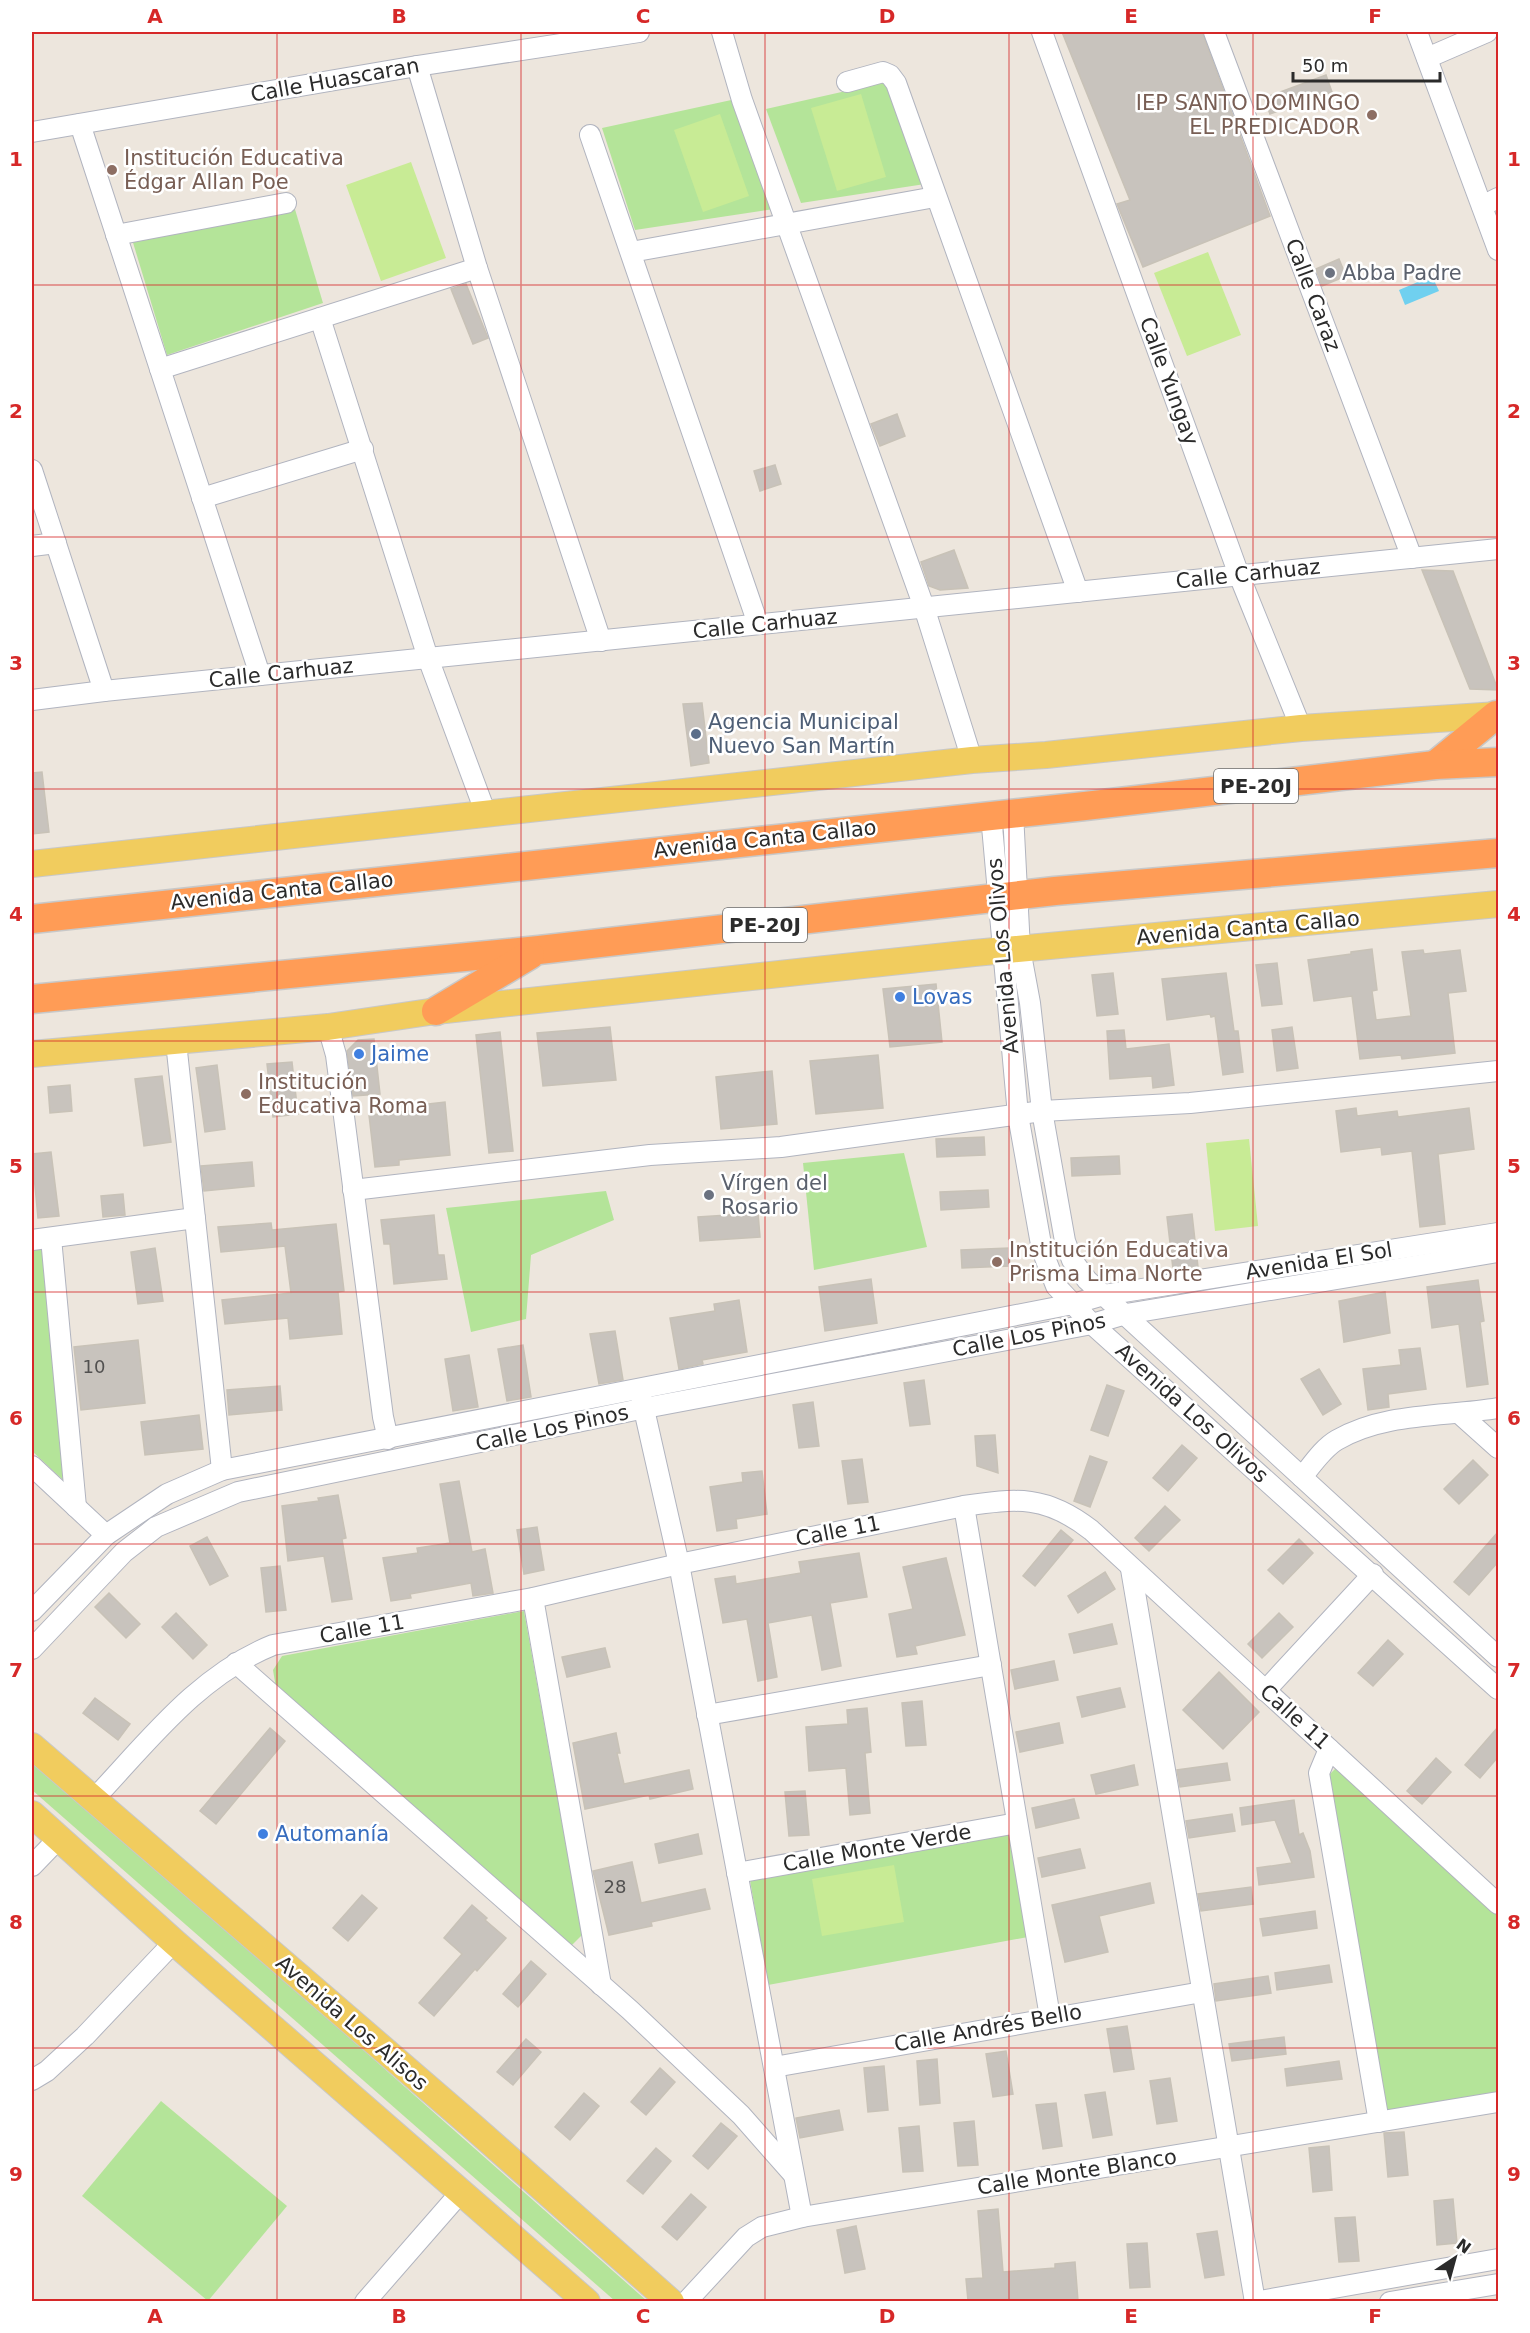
<svg xmlns="http://www.w3.org/2000/svg" width="1530" height="2333" font-family="'DejaVu Sans',sans-serif">
<rect width="100%" height="100%" fill="#ede6dd"/>
<g fill="#b4e499">
<polygon points="886,82 925,184 801,203 766,109"/>
<polygon points="736,99 774,209 635,230 602,128"/>
<polygon points="294,206 323,303 167,355 131,236"/>
<polygon points="904,1153 927,1247 814,1270 803,1163"/>
<polygon points="606,1191 614,1220 531,1255 526,1319 471,1332 446,1208"/>
<polygon points="45,1246 63,1480 32,1451 32,1247"/>
<polygon points="524,1611 582,1935 570,1947 276,1688 273,1670 282,1656"/>
<polygon points="32,1757 647,2301 615,2301 32,1790"/>
<polygon points="1337,1767 1498,1915 1498,2094 1386,2111 1327,1777"/>
<polygon points="1011,1834 1028,1937 768,1985 750,1880"/>
<polygon points="161,2101 287,2206 208,2301 82,2196"/>
</g>
<g fill="#c8eb95">
<polygon points="861,94 886,177 837,191 811,108"/>
<polygon points="720,114 749,196 703,212 674,130"/>
<polygon points="411,162 446,258 381,281 346,185"/>
<polygon points="1208,252 1241,335 1187,356 1154,273"/>
<polygon points="1249,1139 1258,1226 1215,1231 1206,1143"/>
<polygon points="894,1865 904,1922 822,1936 812,1879"/>
</g>
<polygon fill="#70d0ef" points="1432,276 1439,291 1405,305 1399,290"/>
<g fill="#c8c3bd" stroke="#c8c2b7" stroke-width="1.5">
<polygon points="1062,32 1202,32 1270,216 1143,267 1117,204 1130,200"/>
<polygon points="1326,75 1332,92 1270,114 1264,98"/>
<polygon points="1339,259 1346,276 1322,286 1316,269"/>
<polygon points="466,284 488,338 473,344 451,289"/>
<polygon points="897,414 905,436 880,446 871,424"/>
<polygon points="775,465 781,484 760,491 754,471"/>
<polygon points="954,550 968,588 940,590 929,586 921,562"/>
<polygon points="1422,570 1453,571 1498,690 1470,689"/>
<polygon points="702,703 709,763 691,766 683,704"/>
<polygon points="42,772 49,832 32,834 32,773"/>
<polygon points="1372,949 1377,990 1372,991 1376,1020 1411,1016 1402,952 1423,950 1424,954 1460,950 1466,991 1448,993 1455,1053 1402,1059 1401,1055 1360,1059 1352,996 1314,1001 1308,960 1351,954 1351,952"/>
<polygon points="1277,963 1282,1004 1262,1006 1256,965"/>
<polygon points="1113,973 1118,1014 1097,1016 1092,975"/>
<polygon points="1226,973 1234,1031 1238,1031 1243,1072 1223,1075 1215,1016 1211,1017 1210,1014 1167,1020 1162,979"/>
<polygon points="936,984 942,1042 890,1047 883,989"/>
<polygon points="610,1027 616,1080 543,1086 537,1033"/>
<polygon points="1292,1027 1298,1068 1277,1071 1272,1030"/>
<polygon points="1124,1030 1126,1049 1169,1044 1174,1085 1153,1088 1152,1076 1110,1079 1107,1031"/>
<polygon points="500,1032 513,1151 489,1153 476,1035"/>
<polygon points="374,1039 380,1094 353,1096 347,1051 358,1040"/>
<polygon points="878,1055 883,1108 816,1114 810,1061"/>
<polygon points="292,1062 298,1114 273,1117 267,1064"/>
<polygon points="217,1065 225,1129 205,1132 196,1068"/>
<polygon points="772,1071 777,1124 721,1129 716,1077"/>
<polygon points="162,1076 171,1142 144,1146 135,1079"/>
<polygon points="70,1085 72,1111 50,1113 48,1087"/>
<polygon points="445,1102 450,1155 399,1160 399,1165 375,1167 369,1115 421,1110 420,1105"/>
<polygon points="1356,1108 1357,1116 1397,1111 1398,1117 1469,1108 1474,1149 1438,1154 1445,1224 1420,1227 1412,1151 1382,1155 1381,1147 1341,1152 1336,1111"/>
<polygon points="984,1137 985,1155 937,1157 936,1139"/>
<polygon points="51,1152 59,1216 38,1218 32,1154"/>
<polygon points="1119,1156 1120,1174 1072,1176 1071,1158"/>
<polygon points="252,1162 254,1186 204,1191 201,1166"/>
<polygon points="988,1190 989,1207 941,1210 940,1192"/>
<polygon points="123,1194 125,1215 103,1217 101,1196"/>
<polygon points="758,1213 760,1237 700,1241 698,1217"/>
<polygon points="1192,1214 1198,1267 1173,1269 1167,1217"/>
<polygon points="434,1215 438,1255 444,1255 447,1279 394,1284 390,1244 384,1244 381,1220"/>
<polygon points="271,1223 272,1230 336,1224 344,1291 338,1292 342,1334 290,1339 288,1318 225,1324 222,1300 291,1293 285,1246 221,1252 218,1227"/>
<polygon points="155,1248 163,1301 138,1304 131,1252"/>
<polygon points="1009,1248 1010,1266 962,1268 961,1250"/>
<polygon points="871,1279 877,1323 825,1331 819,1287"/>
<polygon points="1478,1280 1484,1321 1480,1322 1488,1384 1467,1387 1459,1324 1432,1328 1427,1287"/>
<polygon points="1385,1292 1390,1333 1344,1342 1339,1301"/>
<polygon points="739,1300 747,1352 702,1360 703,1364 679,1369 670,1318 715,1311 714,1304"/>
<polygon points="615,1331 623,1380 599,1384 590,1334"/>
<polygon points="138,1340 145,1403 81,1410 74,1347"/>
<polygon points="523,1345 531,1397 507,1401 498,1349"/>
<polygon points="1420,1348 1426,1389 1388,1394 1389,1407 1368,1410 1363,1369 1401,1365 1399,1350"/>
<polygon points="469,1355 478,1407 453,1411 445,1359"/>
<polygon points="1319,1369 1341,1404 1323,1415 1301,1379"/>
<polygon points="924,1380 930,1424 910,1426 904,1383"/>
<polygon points="1107,1385 1124,1391 1108,1436 1091,1430"/>
<polygon points="280,1386 282,1410 229,1415 227,1390"/>
<polygon points="813,1402 819,1446 799,1448 793,1405"/>
<polygon points="199,1415 203,1449 145,1455 141,1422"/>
<polygon points="995,1435 998,1473 977,1466 975,1436"/>
<polygon points="1182,1445 1197,1458 1168,1491 1153,1478"/>
<polygon points="1090,1456 1107,1462 1090,1507 1074,1501"/>
<polygon points="862,1459 868,1502 848,1504 842,1461"/>
<polygon points="1473,1460 1488,1475 1459,1504 1444,1489"/>
<polygon points="762,1471 767,1514 736,1519 737,1528 717,1531 710,1487 743,1482 742,1473"/>
<polygon points="459,1481 472,1552 485,1549 493,1593 473,1596 471,1583 410,1594 411,1598 391,1601 383,1558 418,1553 417,1548 450,1543 440,1484"/>
<polygon points="338,1495 346,1538 342,1539 352,1599 332,1602 324,1556 288,1561 282,1506 319,1501 318,1498"/>
<polygon points="1165,1506 1180,1520 1149,1551 1135,1538"/>
<polygon points="537,1527 544,1570 524,1574 517,1530"/>
<polygon points="1061,1530 1073,1540 1035,1586 1023,1576"/>
<polygon points="1498,1532 1498,1562 1469,1595 1454,1582"/>
<polygon points="207,1537 228,1576 210,1585 190,1546"/>
<polygon points="1299,1539 1313,1553 1283,1584 1268,1570"/>
<polygon points="859,1553 867,1597 830,1603 841,1666 822,1670 812,1615 768,1623 777,1677 758,1681 747,1619 723,1623 715,1579 735,1576 736,1584 801,1573 799,1562"/>
<polygon points="946,1558 965,1635 915,1646 917,1654 897,1657 889,1614 913,1609 903,1567"/>
<polygon points="280,1566 286,1610 266,1612 261,1568"/>
<polygon points="1105,1572 1115,1589 1078,1613 1068,1596"/>
<polygon points="109,1593 140,1624 126,1638 95,1607"/>
<polygon points="176,1613 207,1645 193,1659 162,1627"/>
<polygon points="1279,1613 1293,1627 1262,1658 1248,1644"/>
<polygon points="1112,1624 1117,1644 1074,1653 1069,1634"/>
<polygon points="1388,1640 1403,1654 1373,1686 1358,1673"/>
<polygon points="605,1648 610,1667 567,1677 562,1657"/>
<polygon points="1054,1661 1058,1680 1015,1689 1011,1670"/>
<polygon points="1219,1672 1259,1712 1223,1749 1183,1710"/>
<polygon points="1120,1688 1125,1707 1082,1717 1077,1697"/>
<polygon points="95,1698 130,1724 118,1740 83,1713"/>
<polygon points="922,1701 926,1745 906,1746 902,1703"/>
<polygon points="867,1708 871,1752 865,1753 870,1813 850,1815 846,1768 809,1771 806,1727 848,1724 847,1710"/>
<polygon points="1059,1723 1063,1743 1020,1752 1016,1732"/>
<polygon points="1498,1727 1498,1757 1480,1778 1465,1765"/>
<polygon points="270,1728 285,1741 216,1824 200,1811"/>
<polygon points="616,1733 620,1753 617,1753 624,1784 689,1770 693,1789 650,1799 649,1795 585,1809 573,1743"/>
<polygon points="1436,1758 1451,1772 1422,1804 1407,1791"/>
<polygon points="1227,1763 1230,1780 1180,1787 1177,1770"/>
<polygon points="1134,1765 1138,1785 1096,1794 1091,1775"/>
<polygon points="805,1791 809,1835 789,1836 785,1792"/>
<polygon points="1074,1799 1079,1818 1036,1828 1032,1808"/>
<polygon points="1294,1800 1299,1835 1303,1833 1310,1851 1314,1877 1259,1885 1257,1868 1292,1863 1275,1820 1242,1825 1240,1808"/>
<polygon points="1232,1814 1235,1831 1189,1838 1186,1821"/>
<polygon points="698,1834 702,1854 659,1863 655,1844"/>
<polygon points="1080,1849 1085,1868 1042,1877 1038,1858"/>
<polygon points="632,1862 641,1903 705,1889 710,1909 651,1922 652,1926 609,1935 593,1871"/>
<polygon points="1150,1883 1154,1903 1099,1916 1108,1952 1065,1962 1052,1905"/>
<polygon points="1251,1887 1253,1904 1201,1911 1198,1894"/>
<polygon points="362,1895 377,1908 348,1941 333,1928"/>
<polygon points="472,1905 487,1918 485,1920 506,1938 477,1971 475,1969 434,2016 419,2003 462,1954 444,1938"/>
<polygon points="1315,1911 1317,1928 1263,1936 1260,1919"/>
<polygon points="531,1961 546,1974 518,2007 503,1994"/>
<polygon points="1329,1965 1332,1982 1277,1990 1275,1973"/>
<polygon points="1268,1976 1271,1993 1216,2001 1214,1984"/>
<polygon points="1127,2026 1134,2069 1114,2072 1107,2029"/>
<polygon points="1284,2037 1286,2054 1232,2061 1229,2044"/>
<polygon points="526,2039 541,2052 513,2085 497,2072"/>
<polygon points="1006,2051 1013,2094 993,2097 986,2054"/>
<polygon points="937,2059 940,2103 920,2105 917,2061"/>
<polygon points="1339,2061 1342,2079 1287,2086 1285,2069"/>
<polygon points="884,2066 888,2110 868,2112 864,2068"/>
<polygon points="660,2068 675,2082 646,2115 631,2102"/>
<polygon points="1170,2078 1177,2121 1157,2124 1150,2081"/>
<polygon points="1105,2092 1112,2135 1093,2138 1085,2095"/>
<polygon points="584,2093 599,2106 570,2140 555,2127"/>
<polygon points="1056,2103 1062,2146 1043,2149 1036,2105"/>
<polygon points="839,2110 843,2130 800,2138 796,2118"/>
<polygon points="974,2121 978,2165 958,2166 954,2123"/>
<polygon points="721,2123 737,2136 708,2169 693,2156"/>
<polygon points="919,2126 923,2171 903,2172 899,2128"/>
<polygon points="1404,2132 1408,2175 1388,2177 1384,2133"/>
<polygon points="1329,2146 1332,2190 1313,2192 1309,2148"/>
<polygon points="656,2148 671,2161 643,2194 627,2181"/>
<polygon points="691,2194 706,2207 677,2240 662,2227"/>
<polygon points="1453,2199 1457,2243 1437,2245 1434,2201"/>
<polygon points="998,2209 1003,2272 1055,2268 1055,2264 1075,2262 1078,2301 968,2301 966,2279 983,2278 978,2211"/>
<polygon points="1355,2217 1359,2261 1339,2262 1335,2218"/>
<polygon points="856,2226 865,2269 845,2273 837,2230"/>
<polygon points="1217,2231 1224,2275 1205,2278 1197,2234"/>
<polygon points="1147,2243 1150,2287 1130,2288 1127,2244"/>
</g>
<g fill="none" stroke-linecap="round" stroke-linejoin="round">
<defs>
<g id="minor">
<polyline points="722,32 742,100 924,607 972,760"/>
<polyline points="1042,32 1239,575 1301,728"/>
<polyline points="1214,32 1412,558"/>
<polyline points="1417,32 1498,250"/>
<polyline points="1427,58 1487,32"/>
<polyline points="417,66 477,268 601,641"/>
<polyline points="847,82 883,72 890,75 896,83 1078,592"/>
<polyline points="80,124 260,675"/>
<polyline points="32,132 417,66 639,32"/>
<polyline points="590,135 758,624"/>
<polyline points="1482,206 1498,198"/>
<polyline points="116,235 286,203"/>
<polyline points="631,252 935,197"/>
<polyline points="320,318 428,658 486,814"/>
<polyline points="160,369 477,268"/>
<polyline points="32,470 104,691"/>
<polyline points="202,498 363,449"/>
<polyline points="32,546 56,543"/>
<polyline points="32,700 104,691 1498,549"/>
<polyline points="1013,813 1020,949 1030,1003 1042,1111 1065,1241 1072,1260 1087,1280 1498,1657"/>
<polyline points="991,815 1018,1115 1042,1250 1056,1286 1092,1324 1498,1689"/>
<polyline points="328,1027 336,1055 383,1417 388,1439"/>
<polyline points="176,1042 222,1470"/>
<polyline points="353,1190 650,1155 781,1147 1042,1111 1190,1103 1498,1071"/>
<polyline points="51,1238 76,1507"/>
<polyline points="32,1240 195,1218"/>
<polyline points="641,1396 679,1564 802,2217"/>
<polyline points="1460,1414 1498,1448"/>
<polyline points="32,1466 106,1535"/>
<path d="M1302,1477C1312,1465 1323,1448 1337,1440C1385,1412 1445,1417 1498,1408"/>
<polyline points="964,1506 1050,2017"/>
<polyline points="1131,1569 1255,2302"/>
<polyline points="533,1598 601,1985"/>
<polyline points="32,1611 106,1535 167,1494 222,1470 1073,1304 1104,1295 1498,1233"/>
<polyline points="32,1649 124,1552 156,1527 238,1492 645,1408 1092,1324 1126,1314 1498,1252"/>
<polyline points="236,1663 630,2010 741,2115 793,2174"/>
<polyline points="1265,1691 1373,1574"/>
<polyline points="707,1715 991,1665"/>
<polyline points="1329,1749 1319,1773 1379,2122"/>
<path d="M93,1800C147,1743 198,1675 273,1645L533,1598L679,1564L964,1506C1017,1498 1046,1495 1091,1530L1498,1904"/>
<polyline points="32,1866 59,1838"/>
<polyline points="737,1873 1017,1823"/>
<polyline points="774,2067 1202,1992"/>
<polyline points="32,2080 47,2071 85,2036 174,1942"/>
<polyline points="365,2302 461,2192"/>
<polyline points="686,2302 746,2237 762,2227 802,2217 1498,2102"/>
<polyline points="1254,2302 1498,2259"/>
<polyline points="1390,2302 1498,2284"/>
</g>
<g id="major">
<polyline points="32,864 972,760 1046,755 1301,728 1498,715"/>
<polyline points="32,1054 328,1027 436,1011 974,953 1498,904"/>
<polyline points="32,1746 471,2125 671,2302"/>
<polyline points="32,1814 174,1942 587,2302"/>
</g>
<g id="highway">
<polyline points="1435,765 1496,715"/>
<polyline points="32,919 1085,806 1435,765 1498,762"/>
<polyline points="32,999 539,950 1055,891 1498,853"/>
<polyline points="436,1011 530,955"/>
</g>
</defs>
<use href="#minor" stroke="#b1b4bf" stroke-width="22"/>
<use href="#major" stroke="#c8c8c8" stroke-width="28"/>
<use href="#highway" stroke="#c8c8c8" stroke-width="31"/>
<use href="#minor" stroke="#fff" stroke-width="20"/>
<use href="#major" stroke="#f1cc5e" stroke-width="26"/>
<use href="#highway" stroke="#ff9c56" stroke-width="28"/>
</g>
<path fill="none" stroke="#d62828" stroke-width="1.5" stroke-opacity="0.55" d="M277,32V2302M521,32V2302M765,32V2302M1009,32V2302M1253,32V2302M32,285H1498M32,537H1498M32,789H1498M32,1041H1498M32,1292H1498M32,1544H1498M32,1796H1498M32,2048H1498"/>
<g fill="#8d6e63" stroke="#fff" stroke-width="2">
<circle cx="1372" cy="115" r="6"/>
<circle cx="112" cy="170" r="6"/>
<circle cx="246" cy="1094" r="6"/>
<circle cx="997" cy="1262" r="6"/>
</g>
<g fill="#6b7280" stroke="#fff" stroke-width="2">
<circle cx="1330" cy="273" r="6"/>
<circle cx="709" cy="1195" r="6"/>
</g>
<circle fill="#5c6f8a" stroke="#fff" stroke-width="2" cx="696" cy="734" r="6"/>
<g fill="#3f7fe0" stroke="#fff" stroke-width="2">
<circle cx="900" cy="997" r="6"/>
<circle cx="359" cy="1054" r="6"/>
<circle cx="263" cy="1834" r="6"/>
</g>
<g text-anchor="middle" dominant-baseline="central" stroke-width="5" stroke-linejoin="round" paint-order="stroke">
<g font-size="18" fill="#525150">
<text x="94" y="1366">10</text>
<text x="615" y="1886">28</text>
</g>
<g fill="#fff" stroke="#6b6b6b" stroke-width="1.5">
<rect x="1214" y="769" width="84" height="34" rx="4.5"/>
<rect x="723" y="908" width="84" height="34" rx="4.5"/>
</g>
<g font-size="20" font-weight="bold" fill="#2b2b2b">
<text x="1256" y="786">PE-20J</text>
<text x="765" y="925">PE-20J</text>
</g>
<g font-size="21" fill="#2b2b2b" stroke="#fff">
<text transform="translate(335 80) rotate(-10)">Calle Huascaran</text>
<text transform="translate(1313 295) rotate(69)">Calle Caraz</text>
<text transform="translate(1169 381) rotate(70)">Calle Yungay</text>
<text transform="translate(1248 574) rotate(-6)">Calle Carhuaz</text>
<text transform="translate(765 624) rotate(-6)">Calle Carhuaz</text>
<text transform="translate(281 673) rotate(-6)">Calle Carhuaz</text>
<text transform="translate(765 839) rotate(-6)">Avenida Canta Callao</text>
<text transform="translate(282 891) rotate(-6)">Avenida Canta Callao</text>
<text transform="translate(1248 928) rotate(-5)">Avenida Canta Callao</text>
<text transform="translate(1003 956) rotate(-95)">Avenida Los Olivos</text>
<text transform="translate(1319 1261) rotate(-9)">Avenida El Sol</text>
<text transform="translate(1029 1335) rotate(-11)">Calle Los Pinos</text>
<text transform="translate(1192 1413) rotate(42)">Avenida Los Olivos</text>
<text transform="translate(552 1428) rotate(-12)">Calle Los Pinos</text>
<text transform="translate(838 1531) rotate(-11)">Calle 11</text>
<text transform="translate(362 1629) rotate(-10)">Calle 11</text>
<text transform="translate(1295 1717) rotate(42)">Calle 11</text>
<text transform="translate(877 1848) rotate(-10)">Calle Monte Verde</text>
<text transform="translate(352 2023) rotate(41)">Avenida Los Alisos</text>
<text transform="translate(988 2028) rotate(-10)">Calle Andrés Bello</text>
<text transform="translate(1077 2172) rotate(-9)">Calle Monte Blanco</text>
</g>
<g font-size="21" fill="#785e54" stroke="#fff" text-anchor="start">
<text x="1360" y="103" text-anchor="end">IEP SANTO DOMINGO<tspan x="1360" dy="24">EL PREDICADOR</tspan></text>
<text x="124" y="158">Institución Educativa<tspan x="124" dy="24">Édgar Allan Poe</tspan></text>
<text x="258" y="1082">Institución<tspan x="258" dy="24">Educativa Roma</tspan></text>
<text x="1009" y="1250">Institución Educativa<tspan x="1009" dy="24">Prisma Lima Norte</tspan></text>
</g>
<g font-size="21" fill="#5b616d" stroke="#fff" text-anchor="start">
<text x="1342" y="273">Abba Padre</text>
<text x="721" y="1183">Vírgen del<tspan x="721" dy="24">Rosario</tspan></text>
</g>
<g font-size="21" fill="#4e5e75" stroke="#fff" text-anchor="start">
<text x="708" y="722">Agencia Municipal<tspan x="708" dy="24">Nuevo San Martín</tspan></text>
</g>
<g font-size="21" fill="#366cbe" stroke="#fff" text-anchor="start">
<text x="912" y="997">Lovas</text>
<text x="371" y="1054">Jaime</text>
<text x="275" y="1834">Automanía</text>
</g>
</g>
<rect width="1530" height="2333" fill="none" stroke="#ffffff" stroke-width="66"/>
<g transform="translate(1455 2258) rotate(36)" stroke="#ffffff" stroke-width="4.5" paint-order="stroke">
<path d="M0-4.5L10 22L0 15L-10 22Z" fill="#2b2b2b"/>
<text y="-9" font-size="16" font-weight="bold" text-anchor="middle" fill="#2b2b2b">N</text>
</g>
<path d="M1293 72v9h147v-9" fill="none" stroke="#2b2b2b" stroke-width="3"/>
<text x="1302" y="72" font-size="18" fill="#2b2b2b" stroke="#ffffff" stroke-width="4.5" paint-order="stroke">50 m</text>
<rect x="33" y="33" width="1464" height="2267" fill="none" stroke="#d62828" stroke-width="2"/>
<g font-size="20" text-anchor="middle" font-weight="bold" fill="#d62828">
<text x="155" y="23">A</text>
<text x="399" y="23">B</text>
<text x="643" y="23">C</text>
<text x="887" y="23">D</text>
<text x="1131" y="23">E</text>
<text x="1375" y="23">F</text>
<text x="16" y="166">1</text>
<text x="1514" y="166">1</text>
<text x="16" y="418">2</text>
<text x="1514" y="418">2</text>
<text x="16" y="670">3</text>
<text x="1514" y="670">3</text>
<text x="16" y="921">4</text>
<text x="1514" y="921">4</text>
<text x="16" y="1173">5</text>
<text x="1514" y="1173">5</text>
<text x="16" y="1425">6</text>
<text x="1514" y="1425">6</text>
<text x="16" y="1677">7</text>
<text x="1514" y="1677">7</text>
<text x="16" y="1929">8</text>
<text x="1514" y="1929">8</text>
<text x="16" y="2181">9</text>
<text x="1514" y="2181">9</text>
<text x="155" y="2323">A</text>
<text x="399" y="2323">B</text>
<text x="643" y="2323">C</text>
<text x="887" y="2323">D</text>
<text x="1131" y="2323">E</text>
<text x="1375" y="2323">F</text>
</g>
</svg>
